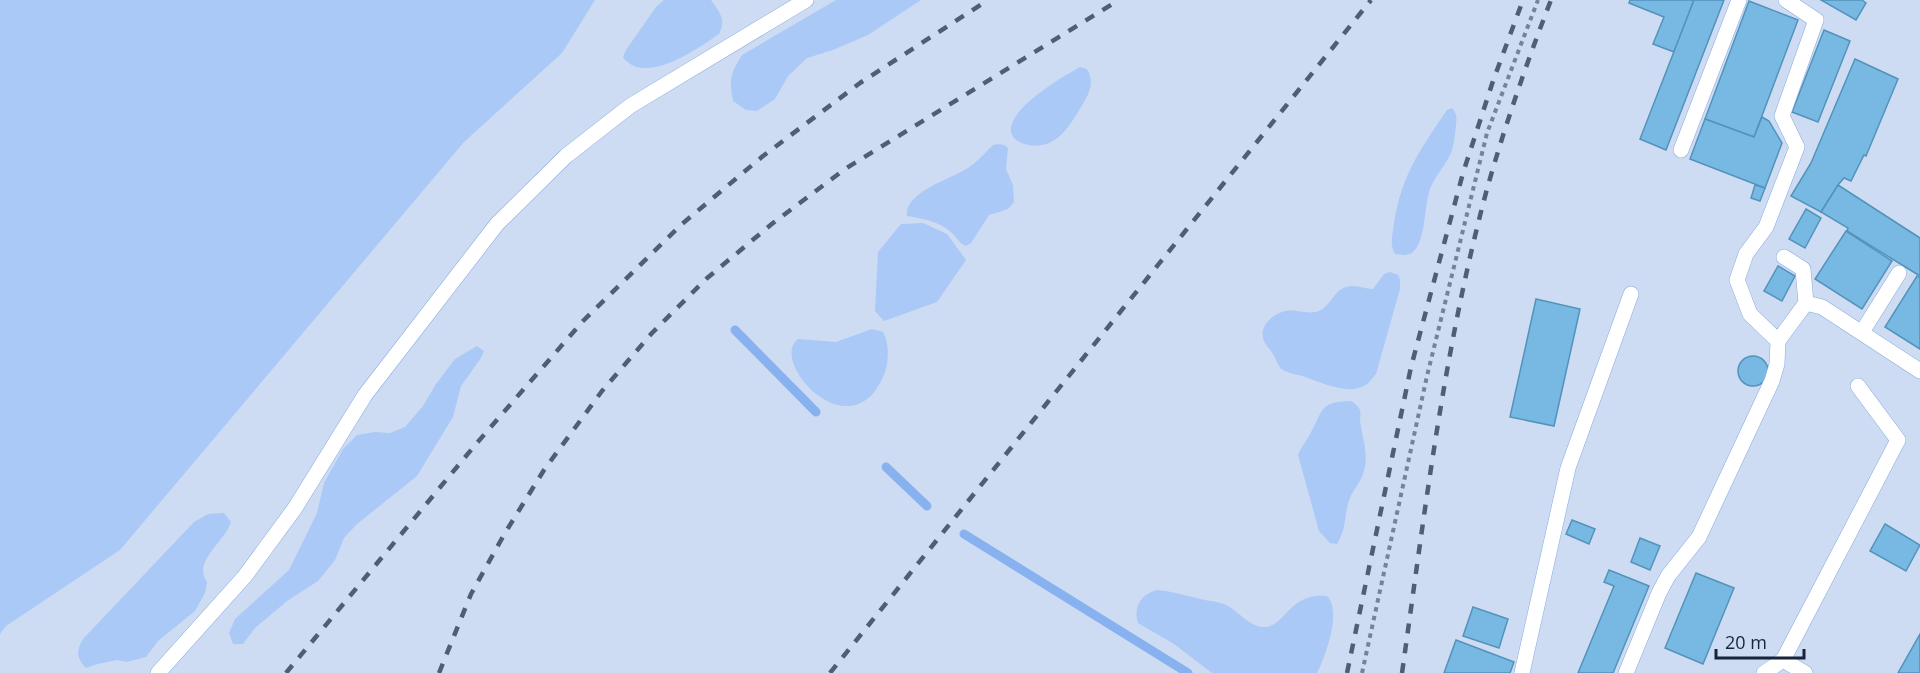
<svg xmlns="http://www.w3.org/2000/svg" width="1920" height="673" font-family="'Open Sans',sans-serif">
<rect width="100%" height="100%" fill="#cddcf3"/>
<g fill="#aac9f7">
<polygon points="0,0 595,0 562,53 464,142 120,550 6,626 0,634"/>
<path d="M664,0H711C719,12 727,19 719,34C699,48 644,87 623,57L626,50L656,7Z"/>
<path d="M836,0H921L868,35L833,50L807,58L788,76L775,99L757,111L746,110L733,101C729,79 730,74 742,55Z"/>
<path d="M1080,67L1087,69C1095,83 1089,94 1081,107C1073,120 1065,135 1051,142C1040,149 1009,146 1011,128C1013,106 1062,77 1080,67Z"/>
<path d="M1452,108C1457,114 1457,118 1456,125C1455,135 1454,145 1451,153C1445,166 1435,176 1430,189C1424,206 1426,240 1413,252C1408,256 1402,255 1395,254C1389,243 1393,235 1394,223C1402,174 1420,150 1447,110Z"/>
<path d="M998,144L1004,145L1008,148L1006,169L1013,185L1014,202L1008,209L989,215L971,243L966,246C959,243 957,238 952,233C939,221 924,219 907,216C904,192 951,179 968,168C977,162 985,153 993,145Z"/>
<polygon points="923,223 947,234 966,260 937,302 884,321 875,311 878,252 901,224"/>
<path d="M1390,272L1398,275L1400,280V289L1376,374C1373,377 1370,382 1367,384C1350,397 1321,382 1305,377C1298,374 1289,374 1283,370C1277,366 1277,360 1273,354C1271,350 1267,347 1265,343C1257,329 1270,316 1282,312C1293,308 1304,314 1315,312C1330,310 1332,291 1346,287C1356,284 1364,289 1373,289L1384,274Z"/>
<path d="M872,329L883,332C890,344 889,365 883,377C850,452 768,361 798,339L836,342Z"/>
<polygon points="477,346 484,351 481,358 461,386 453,417 417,476 357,524 344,538 335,560 318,581 287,601 255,628 243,644 233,644 229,633 235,619 289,570 317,513 324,483 343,449 357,435 375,432 390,433 405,427 423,406 436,384 455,359"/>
<path d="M1351,401C1353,402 1357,405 1358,407C1362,411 1360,415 1360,420C1362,438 1369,453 1364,471C1361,483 1351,491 1348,504C1344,519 1346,529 1337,544L1330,543L1319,531L1298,455C1301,447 1306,442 1310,434C1324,410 1318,402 1351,401Z"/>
<path d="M224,513L231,522C225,542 192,561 207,582L205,593L195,611L158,641L146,657L127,662L117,660L98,664L86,668C76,657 76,652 83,639L194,522L208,514Z"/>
<path d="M1157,590C1171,591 1183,595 1197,598C1206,601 1216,601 1224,604C1238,610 1248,626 1263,627C1277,628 1286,611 1296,604C1305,597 1316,595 1327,596C1342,611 1326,655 1317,673H1212L1174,644L1138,623C1133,607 1141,594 1157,590Z"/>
</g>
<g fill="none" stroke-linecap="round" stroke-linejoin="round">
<g stroke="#88b1ef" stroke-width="9">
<polyline points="735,330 816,412"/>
<polyline points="886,467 927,506"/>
<polyline points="964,534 1188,673"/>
</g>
</g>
<g fill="#78b9e3" stroke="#5393bb" stroke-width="1.5">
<polygon points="1630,0 1694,0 1674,52 1653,44 1664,17 1629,3"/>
<polygon points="1694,0 1724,0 1666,150 1640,139"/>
<polygon points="1821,0 1862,0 1866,3 1856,20"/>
<polygon points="1749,1 1798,20 1754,137 1705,119"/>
<polygon points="1824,30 1850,41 1818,122 1792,112"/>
<polygon points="1855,59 1898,79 1866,156 1864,155 1851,181 1844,178 1838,185 1821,212 1791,196 1811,163"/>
<polygon points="1762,117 1769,121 1782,143 1765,188 1690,159 1705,119 1754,137"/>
<polygon points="1755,185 1765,188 1760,201 1751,198"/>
<polygon points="1838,185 1920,238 1920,276 1847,231 1848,228 1821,212"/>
<polygon points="1806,209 1821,218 1805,248 1789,239"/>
<polygon points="1846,231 1892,261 1862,309 1815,279"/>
<polygon points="1778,266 1795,276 1782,301 1764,291"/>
<polygon points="1917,276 1920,278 1920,349 1885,327"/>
<polygon points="1536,299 1580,309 1554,426 1510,417"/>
<circle cx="1753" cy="371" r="15"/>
<polygon points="1572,520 1595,529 1589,544 1566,534"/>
<polygon points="1885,524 1920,545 1906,571 1870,551"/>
<polygon points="1640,538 1660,546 1650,570 1631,562"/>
<polygon points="1609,570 1649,586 1613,673 1578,673 1614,586 1604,582"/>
<polygon points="1696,573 1734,588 1703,664 1665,648"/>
<polygon points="1473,607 1508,619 1499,648 1463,636"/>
<polygon points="1920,634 1920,673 1898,673"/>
<polygon points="1456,640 1514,662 1510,673 1444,673"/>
</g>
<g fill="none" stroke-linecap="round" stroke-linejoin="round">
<defs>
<g id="service">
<polyline points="1681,150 1739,0"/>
<polyline points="1806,303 1822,307 1920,371"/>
<polyline points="1862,332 1899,273"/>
<polyline points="1778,341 1806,303 1803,269 1784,257"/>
<polyline points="158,673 245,576 295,508 365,395 497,224 566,156 630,106 806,0"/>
<polyline points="1522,673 1568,468 1631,294"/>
<polyline points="1626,673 1659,593 1668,576 1699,537 1772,381 1777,364 1778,341 1750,314 1737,280 1746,254 1766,227 1797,147 1782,116 1816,20 1786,0"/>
<polyline points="1764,673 1783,660"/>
<polyline points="1805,673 1783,660 1898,440 1858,386"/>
</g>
</defs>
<use href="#service" stroke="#86aae1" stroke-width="16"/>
<polyline stroke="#748399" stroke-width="4" stroke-dasharray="4.5 4.5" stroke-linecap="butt" points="1362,673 1427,376 1487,133 1538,0"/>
<use href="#service" stroke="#fff" stroke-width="15"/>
<g stroke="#4f5e73" stroke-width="4.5" stroke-dasharray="10 10" stroke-linecap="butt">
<polyline points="286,673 476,444 583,321 682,224 763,156 860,83 988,0"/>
<polyline points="439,673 471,594 505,533 544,470 602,391 652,333 706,279 773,223 845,169 1119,0"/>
<polyline points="830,673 1371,0"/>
<polyline points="1347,673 1411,367 1463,173 1493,81 1523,0"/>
<path d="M1402,673C1425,511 1444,348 1487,189C1505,125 1527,62 1551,0"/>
</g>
</g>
<path d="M1716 649v9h88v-9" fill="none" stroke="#16253a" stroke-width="3"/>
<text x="1725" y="649" font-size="18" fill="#16253a" stroke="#cddcf3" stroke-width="4.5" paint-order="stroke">20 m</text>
</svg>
